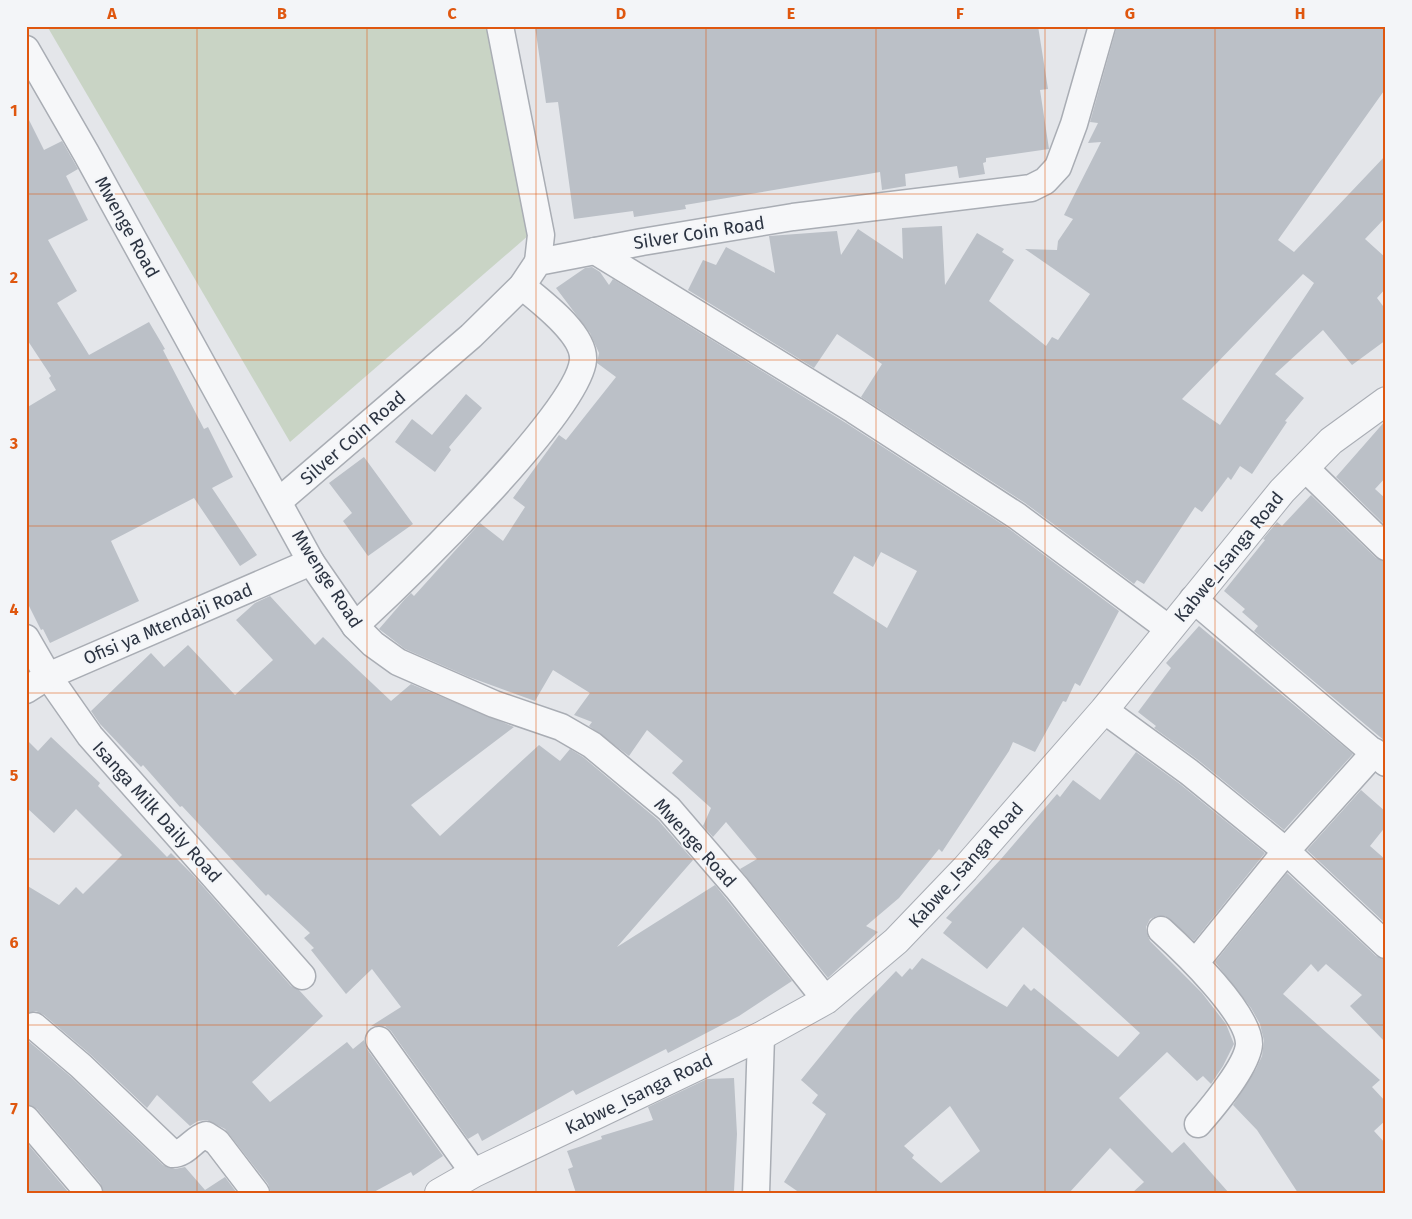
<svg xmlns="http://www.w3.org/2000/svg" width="1412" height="1219" font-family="'Fira Sans',sans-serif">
<rect width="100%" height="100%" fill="#e4e6ea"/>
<polygon fill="#c9d4c5" points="47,26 506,26 537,228 290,442"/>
<g fill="#bbc0c7" fill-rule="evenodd">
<polygon points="535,26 1038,26 1048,89 1040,90 1049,149 986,158 986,162 983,163 985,174 959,178 957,166 905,174 906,186 882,190 880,172 685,205 686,209 634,217 633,211 574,219 558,102 546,103"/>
<path d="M1117,26H1386V88L1278,240L1294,252L1386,155V217L1365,239L1386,258V288L1377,298L1386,310V340L1352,365L1323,330L1275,374L1304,398L1285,421L1287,422L1252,474L1240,466L1231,480L1228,477L1202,512L1195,507L1144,584L1137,580L1134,584L1025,503L861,397L882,364L837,334L814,368L688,290L703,260L716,265L726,247L775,273L769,236L837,231L841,255L858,229L903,259L902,228L942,226L945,285L977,233L1004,249L1002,252L1014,260L989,301L1046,346L1052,337L1058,340L1090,294L1025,249L1057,250L1058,241L1073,219L1064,215L1101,142L1088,143L1098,123L1090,122ZM1303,274L1314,283L1220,425L1182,399Z"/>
<polygon points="26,114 44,150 62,141 78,169 66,176 88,220 48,240 77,291 57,303 89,355 149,322 165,349 163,350 204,429 208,427 233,477 212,488 257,555 240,566 194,498 111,541 139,601 50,643 43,629 41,630 26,600 26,408 56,390 49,378 51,376 26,338"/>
<path d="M592,267L600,272L609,285L613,279L846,423L1008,528L1119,611L1080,686L1075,683L1066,702L1063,701L1035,752L1013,742L1009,751L942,852L939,849L899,898L866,926L878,932L828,978L740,869L757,859L726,822L713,837L703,826L711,808L672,773L683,761L647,730L629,756L589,726L592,722L574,715L590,693L553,670L535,701L469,677L405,649L379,629L405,599L411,593L414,596L480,523L503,541L525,507L513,498L559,435L566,440L616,377L597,363L599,353L590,333L556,288L585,268ZM881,552L917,571L887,628L833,593L853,558L854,556L873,567Z"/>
<polygon points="466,394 482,408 449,447 451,450 435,472 395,442 412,419 432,435"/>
<polygon points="1386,420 1386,477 1375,489 1386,499 1386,526 1336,477"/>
<polygon points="364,457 413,524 368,556 343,521 352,513 329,483"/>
<polygon points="1311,495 1376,558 1386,562 1386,742 1254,631 1258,626 1242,612 1245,609 1224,591 1265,540 1263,539 1277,522 1282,526"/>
<polygon points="270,596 315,645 323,637 391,701 411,684 514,727 411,805 440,836 539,745 560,761 570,749 583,757 658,820 693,860 617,947 715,885 792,981 739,1016 668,1053 666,1049 576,1095 573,1090 482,1141 478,1133 468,1139 391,1031 385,1026 371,1026 401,1007 372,969 346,994 311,950 314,948 304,938 310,933 268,894 266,896 182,806 180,807 143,765 141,767 100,724 91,711 151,653 164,667 188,645 235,695 273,660 236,620 255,603"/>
<polygon points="1199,626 1353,754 1284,830 1198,760 1154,728 1156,726 1138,712 1171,668 1166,663"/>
<polygon points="51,737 100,783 98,786 167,857 171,853 192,874 291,986 299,990 323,1016 252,1082 270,1102 347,1042 353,1049 364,1040 367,1049 443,1156 413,1176 411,1172 372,1193 271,1193 268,1184 225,1129 207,1120 198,1121 190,1126 157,1095 147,1108 91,1055 44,1015 36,1011 26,1014 26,885 59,905 76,887 83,894 122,855 76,809 54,833 26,807 26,739 38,751"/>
<path d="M1136,752L1180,784L1265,853L1194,941L1165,916H1157L1150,919L1146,927L1147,934L1150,941L1202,993L1226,1024L1234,1044L1223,1066L1211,1084L1203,1076L1197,1081L1167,1052L1119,1098L1172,1153L1184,1142L1229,1193H1132L1144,1182L1110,1148L1069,1193H800L784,1182L826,1114L812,1103L818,1095L801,1080L854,1015L896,971L902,977L910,968L912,970L922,958L1007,1007L1024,984L1031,991L1034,988L1118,1057L1140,1033L1023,927L987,969L943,933L952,922L946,918L1001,859L1057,794L1060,797L1073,780L1100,800ZM950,1106L980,1151L941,1183L912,1158L914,1155L904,1146Z"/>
<polygon points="1361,790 1386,812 1386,826 1370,846 1386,860 1386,924 1307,850"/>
<polygon points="1287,873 1376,956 1386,960 1386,1043 1350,1006 1362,995 1326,964 1318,972 1311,964 1283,994 1380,1080 1372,1087 1386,1102 1386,1120 1374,1131 1386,1144 1386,1193 1298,1193 1257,1130 1233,1105 1256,1069 1262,1056 1264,1041 1260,1024 1251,1008 1215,962"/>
<polygon points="26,1039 71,1077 163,1165 175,1169 185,1167 205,1190 225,1177 237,1193 104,1193 100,1183 37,1109 26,1104"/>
<polygon points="734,1078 737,1134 734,1191 576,1193 568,1169 573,1167 567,1151 602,1139 601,1136 653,1120 648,1107 707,1079"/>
<polygon points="26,1142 69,1193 26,1193"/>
</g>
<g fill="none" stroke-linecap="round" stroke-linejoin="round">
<defs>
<g id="minor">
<polyline points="500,26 541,235 538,262"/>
<polyline points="26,49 86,153 311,562 355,626 373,644 398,662 494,704 561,727 592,745 669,809 737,888 826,1000"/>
<polyline points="595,251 854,410 1017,516 1169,629"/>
<polyline points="1305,468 1386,547"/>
<polyline points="279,501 471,336 522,286 538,262 642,242 793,217 1031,188 1045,181 1058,167 1074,124 1102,26"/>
<polyline points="1193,599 1386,763"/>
<path d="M355,626C399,585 579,413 583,360C585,334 540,301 522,286"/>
<polyline points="26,638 48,676 90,736 302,976"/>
<polyline points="26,690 48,676 311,562"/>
<polyline points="1104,710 1189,772 1286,851 1386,945"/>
<path d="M1161,930C1184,951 1249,1013 1249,1044C1248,1065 1212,1108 1198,1124"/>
<polyline points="1196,962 1286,851 1375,752"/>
<path d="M34,1026L81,1066L173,1154C186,1154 194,1138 206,1135L217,1142L256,1193"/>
<polyline points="379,1040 474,1173"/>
<polyline points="26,1119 89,1193"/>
<polyline points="756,1193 761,1036"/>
</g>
<polyline id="tertiary" points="439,1193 474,1173 761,1036 826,1000 858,973 896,941 965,869 1104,710 1282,491 1331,441 1386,401"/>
</defs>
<use href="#minor" stroke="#a9adb4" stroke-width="29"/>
<use href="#tertiary" stroke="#a9adb4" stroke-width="30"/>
<use href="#minor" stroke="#f6f7f9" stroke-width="26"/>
<use href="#tertiary" stroke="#f6f7f9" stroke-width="28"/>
</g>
<path fill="none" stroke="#df570f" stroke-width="1" stroke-opacity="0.55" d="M197,26V1193M367,26V1193M536,26V1193M706,26V1193M876,26V1193M1045,26V1193M1215,26V1193M26,194H1386M26,360H1386M26,526H1386M26,693H1386M26,859H1386M26,1025H1386"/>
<g text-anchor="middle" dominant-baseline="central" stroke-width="4" stroke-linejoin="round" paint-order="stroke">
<g font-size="18" fill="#2c3442" stroke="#f3f5f8">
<text transform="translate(127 227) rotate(61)">Mwenge Road</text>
<text transform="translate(699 233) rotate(-9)">Silver Coin Road</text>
<text transform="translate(353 438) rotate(-41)">Silver Coin Road</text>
<text transform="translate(1229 557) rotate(-51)">Kabwe_Isanga Road</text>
<text transform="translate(327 579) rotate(57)">Mwenge Road</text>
<text transform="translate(168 624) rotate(-23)">Ofisi ya Mtendaji Road</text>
<text transform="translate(157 812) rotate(48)">Isanga Milk Daily Road</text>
<text transform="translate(695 843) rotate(48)">Mwenge Road</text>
<text transform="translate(966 865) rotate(-48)">Kabwe_Isanga Road</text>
<text transform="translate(639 1094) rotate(-26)">Kabwe_Isanga Road</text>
</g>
</g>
<rect width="1412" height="1219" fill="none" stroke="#f3f5f8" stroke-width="55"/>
<rect x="28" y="28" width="1356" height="1164" fill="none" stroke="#df570f" stroke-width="2"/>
<g font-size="16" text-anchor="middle" font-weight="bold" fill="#df570f">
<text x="112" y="19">A</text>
<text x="282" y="19">B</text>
<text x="452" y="19">C</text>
<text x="621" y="19">D</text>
<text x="791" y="19">E</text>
<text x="960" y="19">F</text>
<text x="1130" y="19">G</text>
<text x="1300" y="19">H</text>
<text x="14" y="116">1</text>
<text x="14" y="283">2</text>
<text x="14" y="449">3</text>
<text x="14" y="615">4</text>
<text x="14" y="781">5</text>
<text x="14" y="948">6</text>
<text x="14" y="1114">7</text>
</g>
</svg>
